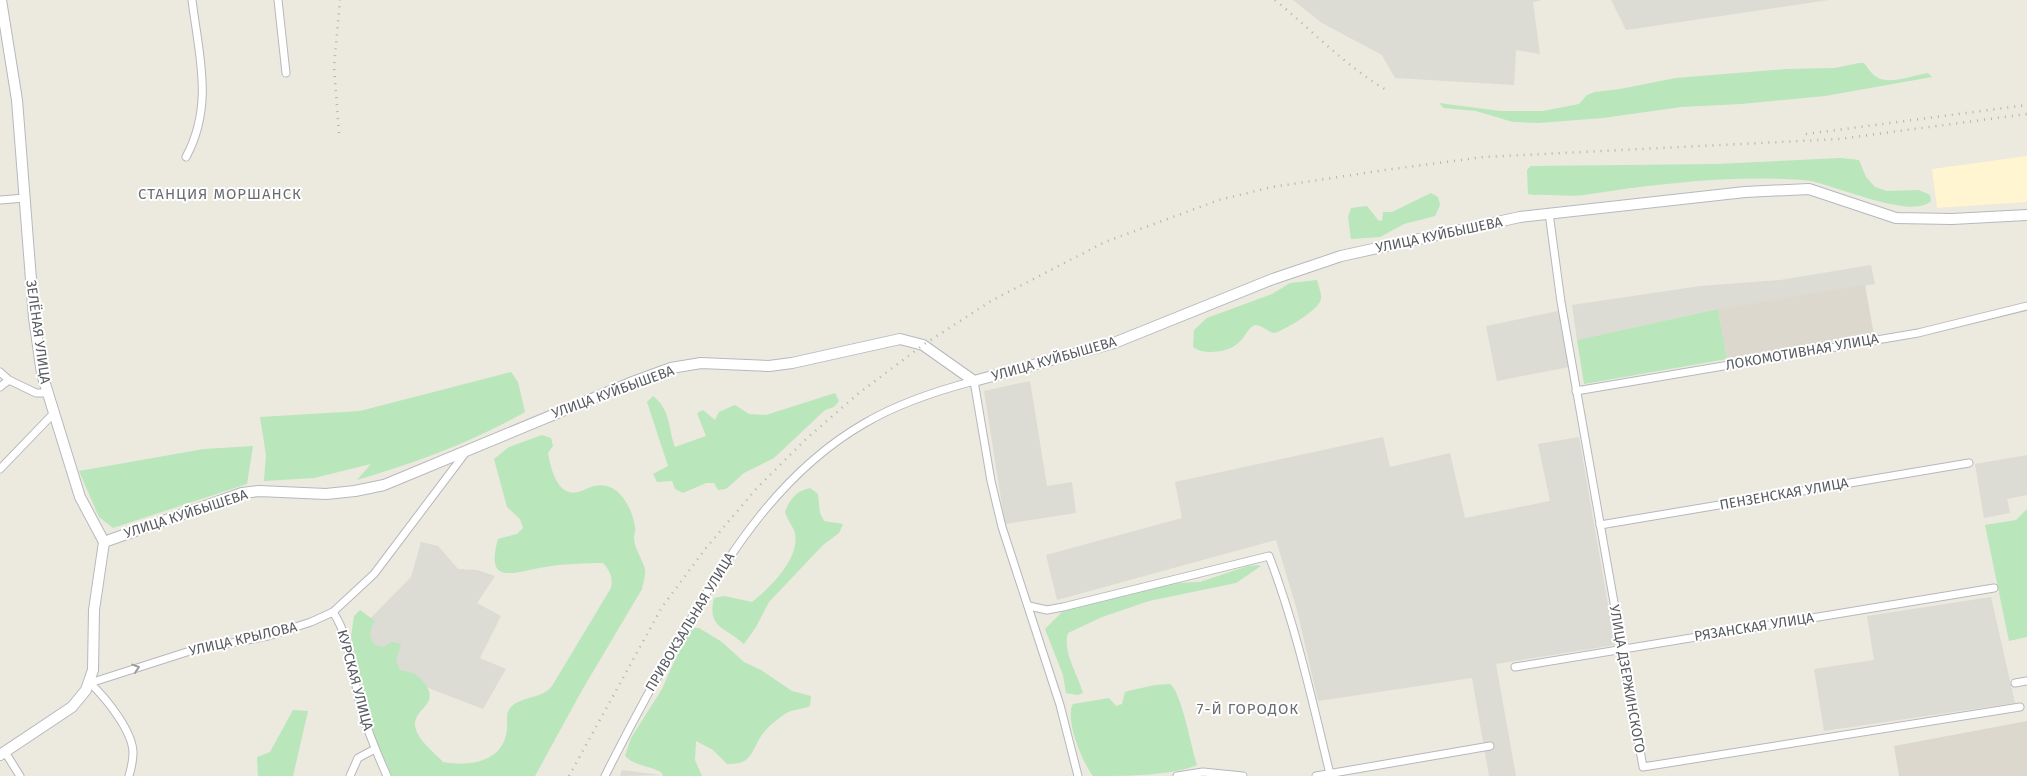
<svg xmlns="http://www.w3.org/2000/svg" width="2027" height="776" font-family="'Fira Sans',sans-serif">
<rect width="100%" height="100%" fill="#ece9df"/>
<polygon fill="#fff5d1" points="2027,156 2027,202 1937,208 1932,169"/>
<g fill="#dcdbd4">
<polygon points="1293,0 1542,0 1533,2 1540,54 1516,50 1514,85 1395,78 1382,55 1322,23"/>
<polygon points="1611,0 1829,0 1626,30"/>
<polygon points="1871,265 1875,284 1718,309 1577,340 1572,305 1700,286 1780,280"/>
<polygon points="1558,311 1569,367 1497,381 1486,326"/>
<polygon points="1030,381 1047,486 1072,482 1076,513 1005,524 984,391"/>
<polygon points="1383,437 1390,467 1450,453 1465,518 1550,501 1538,444 1579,437 1615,645 1496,664 1516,776 1489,776 1472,678 1318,701 1297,610 1276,540 1057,600 1046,555 1182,518 1175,482"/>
<polygon points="2027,455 2027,495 2007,499 2010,513 1984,518 1975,464"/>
<polygon points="421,542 438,546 458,569 477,570 495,576 477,603 501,616 480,658 506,669 483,709 392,674 358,631 411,577"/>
<polygon points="1991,597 2015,703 1824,731 1814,669 1874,660 1867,616"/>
<polygon points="622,770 661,775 620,776"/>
</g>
<g fill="#dcd8ce">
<polygon points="1865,285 1874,335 1727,359 1718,309"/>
<polygon points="2027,721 2027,776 1899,776 1894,746"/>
</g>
<g fill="#b9e6ba">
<path d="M1859,63H1864C1867,67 1871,73 1875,76C1888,86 1914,75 1928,73L1932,77L1825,96L1741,104L1681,107L1603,118L1538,123L1513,122L1476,111L1444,108L1439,103L1500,111H1543L1579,104L1587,95L1595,92L1620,89L1676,78L1787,69L1835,68Z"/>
<path d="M1841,158L1859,160L1866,177L1875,187L1887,191L1919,190L1930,195L1931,201C1910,221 1831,182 1803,180C1730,175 1656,184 1584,195C1570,197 1549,194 1534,195L1528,194L1527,170L1531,166L1717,164Z"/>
<polygon points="1431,193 1438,197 1440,205 1435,216 1404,224 1380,237 1351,239 1348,217 1351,208 1367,206 1378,220 1382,221 1383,212 1392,212"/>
<path d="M1317,280C1318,285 1322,294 1321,299C1319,310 1285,330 1274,333C1268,332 1262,325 1256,325C1243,327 1247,351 1211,352C1205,352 1198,351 1193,347L1194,330L1207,318L1272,294L1290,283Z"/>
<polygon points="1718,309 1727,359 1584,384 1577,340"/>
<path d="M511,372L518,382L525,412C472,442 415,463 357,480L371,464L314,478L264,481L266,455L260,417L360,411Z"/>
<path d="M835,393L839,401L834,407L825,410L774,458L744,473L726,489L718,490L714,483H706L683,493L675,489L672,481L657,482L653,474L668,466L647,402L653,396C671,410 668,428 675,447L706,436L697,413L703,410L715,420L719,412L735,405L749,414L766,415Z"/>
<path d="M542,435L551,438L553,446L548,453C550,465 555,488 569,492C577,495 586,488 594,486C618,480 632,507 635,527C636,530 634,534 634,538C634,549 643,559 645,570C646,576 643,583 642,589L581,692L535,776H392L374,736L351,637L354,616L360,610L375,621C369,630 368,636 375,645L384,647L392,642L401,644L396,661L400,670C412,672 418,674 425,684C440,704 414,709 415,725C416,739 434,752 443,762C470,767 504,762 507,729C508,721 505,713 511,707C522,696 542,699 552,686L611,588C613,577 610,571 603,563C584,563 563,564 545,567C516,571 484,588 498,539L517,534L523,528L520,519L507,507L494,459L509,447Z"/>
<polygon points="253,446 247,484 113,528 99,517 79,471 204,449"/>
<path d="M810,488L818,494L820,513L824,521L843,524L839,533L823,545L769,602L756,627L744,644C724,626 707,628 714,598L724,596L752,602C770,588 803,556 794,530C791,524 787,519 785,512C790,499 796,491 810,488Z"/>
<polygon points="2027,509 2027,637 2009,641 1985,525 2016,520"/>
<path d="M1258,565L1261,566L1236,583L1149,601L1102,617L1068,633C1062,651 1078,675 1083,693L1078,695L1066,693L1063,675L1045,629L1062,612L1073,608L1173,583L1200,582L1248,566Z"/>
<path d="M689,628H699L722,642L744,662L761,670L792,691L811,696L810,706C801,710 790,709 782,716C772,723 761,733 756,745C749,760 745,764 727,764L713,750L696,741L695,760L702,776H663L662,773C650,765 636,767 625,756L631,738L662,689Z"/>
<path d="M1170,684C1182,693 1191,748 1197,765C1171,776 1123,776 1093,776C1083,764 1064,718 1073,704L1109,698L1116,706L1122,704L1125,692L1128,691L1155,685Z"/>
<polygon points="293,710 308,711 293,776 258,776 257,757 270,752"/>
</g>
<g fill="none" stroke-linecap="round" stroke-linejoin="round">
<defs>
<g id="street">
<polyline points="278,0 286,73"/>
<path d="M186,157C214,105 199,56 192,0"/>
<polyline points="0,200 25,198"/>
<polyline points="1549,213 1561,302 1643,767 2020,707"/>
<polyline points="0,372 9,380"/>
<polyline points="0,387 9,380 36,393 47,393"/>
<polyline points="1576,391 1918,333 2027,306"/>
<polyline points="0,469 53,414"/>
<polyline points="1600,525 1969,463"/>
<path d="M1029,606L1047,610L1063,607L1269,556C1296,626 1312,700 1330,774"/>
<path d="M333,612C351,639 352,674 360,704C366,729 377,753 387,776"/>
<polyline points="1515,667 1994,588"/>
<polyline points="2015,683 2027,681"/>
<polyline points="5,752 20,776"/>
<path d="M129,776C131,769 133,760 133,753C133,731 105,697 90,683L190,651L268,636L311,622L333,612L374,574L466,452"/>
<polyline points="350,776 358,758 375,749"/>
<path d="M605,776C630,726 656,678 685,629C731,550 783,470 865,423C899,403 936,391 974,381L991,481L1002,527L1060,705L1078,776"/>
<polyline points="1177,776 1203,772 1243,776"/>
<polyline points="1316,776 1490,746"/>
</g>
<g id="secondary">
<polyline points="104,542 242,493 259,491 326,494 355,491 384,485 630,383 671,368 701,363 769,366 792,363 900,339 923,345 974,381 1114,343 1273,279 1341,256 1520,217 1745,192 1809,189 1896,218 1952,219 2027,215"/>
<polyline points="0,755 72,707 86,690 93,670 94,610 104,542 80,497 42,374 34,318 17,100 1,0"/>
</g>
</defs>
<use href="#street" stroke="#b5b8bd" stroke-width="9"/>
<use href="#secondary" stroke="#b5b9bf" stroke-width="12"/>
<use href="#street" stroke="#fff" stroke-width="7"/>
<use href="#secondary" stroke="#fff" stroke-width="10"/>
<g stroke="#b1b2b2" stroke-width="2.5" stroke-dasharray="1 6" stroke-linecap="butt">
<path d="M1275,0C1313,31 1345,66 1388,91"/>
<polyline points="339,133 334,67 340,0"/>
<polyline points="1806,134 2027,105"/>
<polyline points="569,776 662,607 706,548 756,489 806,439 859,393 923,345 991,301 1105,242 1219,200 1272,187 1392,169 1484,157 1839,139 2027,114"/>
</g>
</g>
<defs><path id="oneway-chevron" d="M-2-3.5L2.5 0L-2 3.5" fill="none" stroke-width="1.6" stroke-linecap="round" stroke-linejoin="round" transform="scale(1.25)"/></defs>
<use stroke="#9b9da0" href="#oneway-chevron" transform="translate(136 668) rotate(-18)"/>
<g text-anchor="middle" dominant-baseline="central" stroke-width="4" stroke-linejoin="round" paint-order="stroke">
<g font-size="14" fill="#585c61" stroke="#fff">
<text transform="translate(1439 235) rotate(-12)">УЛИЦА КУЙБЫШЕВА</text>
<text transform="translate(38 332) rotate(82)">ЗЕЛЁНАЯ УЛИЦА</text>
<text transform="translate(1802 352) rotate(-10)">ЛОКОМОТИВНАЯ УЛИЦА</text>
<text transform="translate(1054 359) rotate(-16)">УЛИЦА КУЙБЫШЕВА</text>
<text transform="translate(613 392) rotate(-20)">УЛИЦА КУЙБЫШЕВА</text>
<text transform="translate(1784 494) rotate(-10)">ПЕНЗЕНСКАЯ УЛИЦА</text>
<text transform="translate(186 514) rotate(-18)">УЛИЦА КУЙБЫШЕВА</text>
<text transform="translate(690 622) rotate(-59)">ПРИВОКЗАЛЬНАЯ УЛИЦА</text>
<text transform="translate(1754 627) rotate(-9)">РЯЗАНСКАЯ УЛИЦА</text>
<text transform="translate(243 639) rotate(-13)">УЛИЦА КРЫЛОВА</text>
<text transform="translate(1627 679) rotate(80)">УЛИЦА ДЗЕРЖИНСКОГО</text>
<text transform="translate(355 680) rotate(75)">КУРСКАЯ УЛИЦА</text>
</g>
<g font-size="15" letter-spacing="1" fill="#696e73" stroke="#fff">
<text x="220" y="194">СТАНЦИЯ МОРШАНСК</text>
<text x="1248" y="709">7-Й ГОРОДОК</text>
</g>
</g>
</svg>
